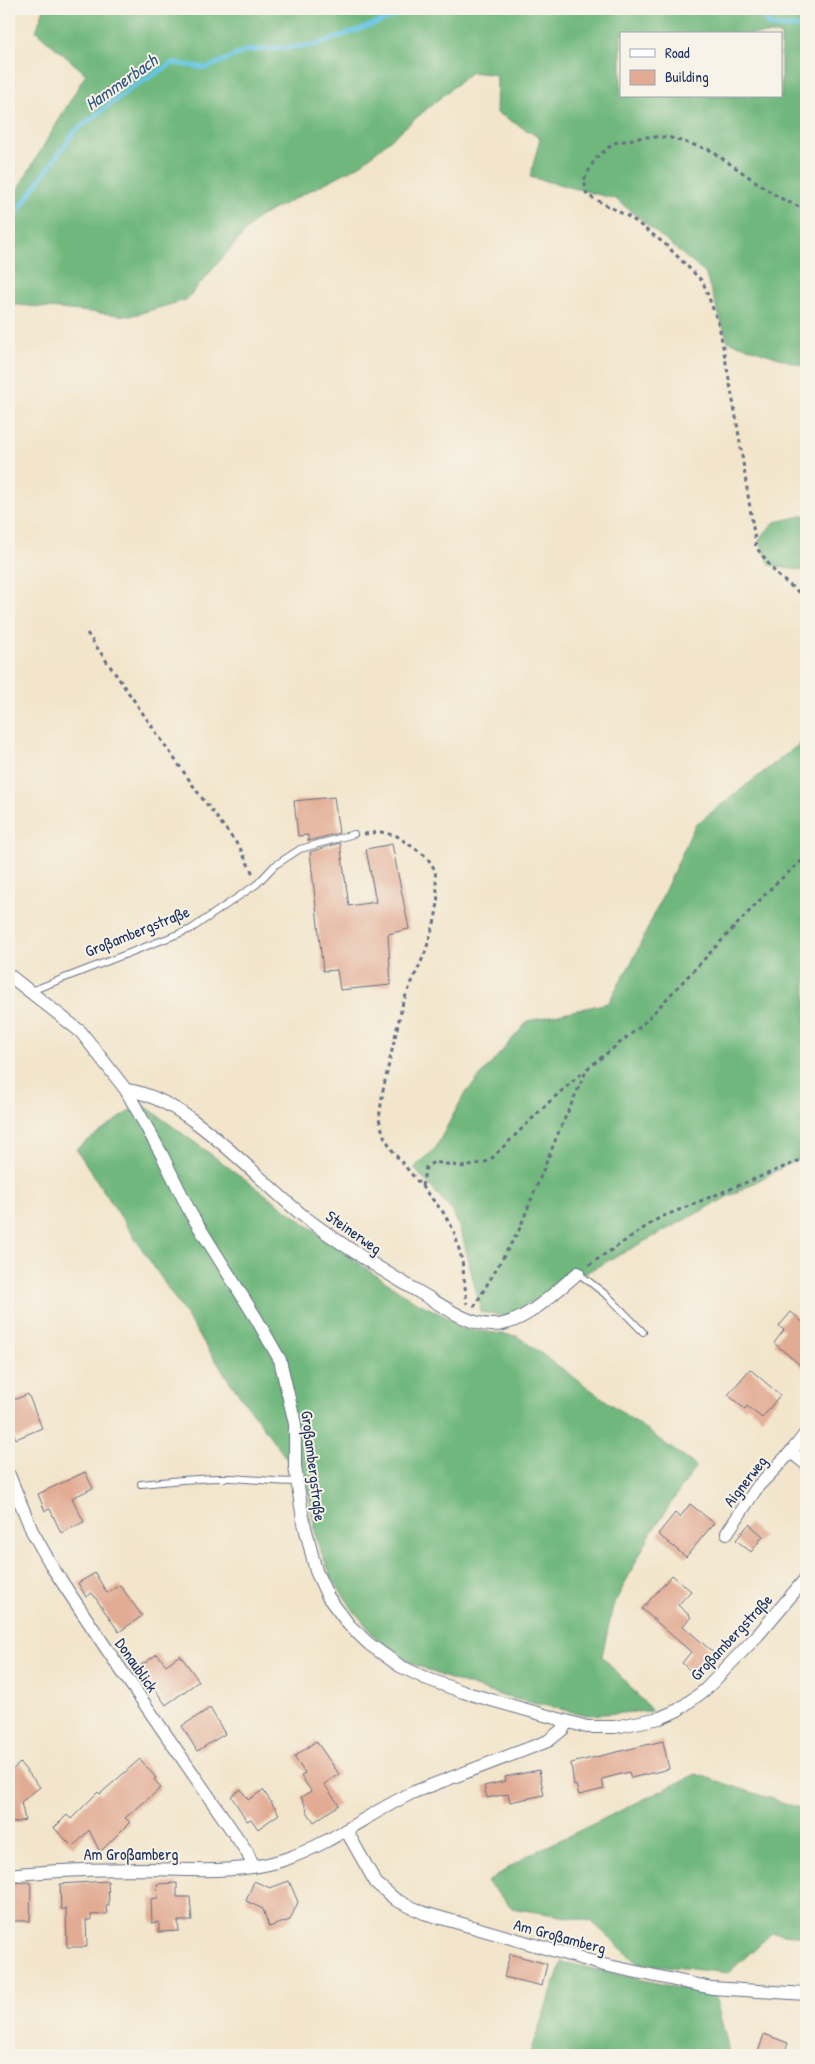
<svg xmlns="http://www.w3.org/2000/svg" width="815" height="2064" font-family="'Patrick Hand',sans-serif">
<rect width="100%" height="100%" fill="#f7f3e8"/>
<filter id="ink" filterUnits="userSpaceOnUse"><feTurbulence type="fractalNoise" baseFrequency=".02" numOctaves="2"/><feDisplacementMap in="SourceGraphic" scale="10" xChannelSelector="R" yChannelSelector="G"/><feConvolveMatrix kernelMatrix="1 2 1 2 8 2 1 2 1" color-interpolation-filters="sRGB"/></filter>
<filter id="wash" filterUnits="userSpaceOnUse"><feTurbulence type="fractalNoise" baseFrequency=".0096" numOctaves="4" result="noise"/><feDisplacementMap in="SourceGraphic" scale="20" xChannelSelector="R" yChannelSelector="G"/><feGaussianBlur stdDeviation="1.12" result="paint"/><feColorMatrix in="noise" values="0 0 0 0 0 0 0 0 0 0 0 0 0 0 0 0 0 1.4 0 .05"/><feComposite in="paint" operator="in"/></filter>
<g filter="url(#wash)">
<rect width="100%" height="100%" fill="#f2e5cb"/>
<g fill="#70b77d" stroke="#46736e" fill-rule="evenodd">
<path d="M44,9H806V367L728,341L705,273L616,199L530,177L540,138L496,112L497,75L471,72L360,165L257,218L186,300L130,316L9,304V204L86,74L36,31ZM621,34H781V96H621Z"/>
<polygon points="806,515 806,571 770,565 759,539 775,522"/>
<polygon points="806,739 806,1155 505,1316 481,1312 463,1238 453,1212 414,1168 435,1149 464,1095 528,1021 608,1003 634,958 695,825"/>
<polygon points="141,1103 371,1272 413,1300 454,1321 459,1328 517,1336 696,1466 651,1533 613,1606 602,1656 652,1711 587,1715 506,1697 447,1678 408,1662 377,1639 354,1611 332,1578 317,1542 308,1488 228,1379 76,1149"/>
<polygon points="696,1774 806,1810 806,1936 772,1933 728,1973 637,1963 591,1921 512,1908 487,1882 527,1856"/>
<polygon points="562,1962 715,1996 730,2055 529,2055"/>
</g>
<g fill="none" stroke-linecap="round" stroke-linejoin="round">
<g stroke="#66c4e4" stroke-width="5">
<polyline points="762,9 770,27 804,27 806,31"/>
<polyline points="9,223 74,132 131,88 173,63 207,68 245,51 316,45 391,18 407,9"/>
</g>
</g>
<g id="blocks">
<g fill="#e2ab93">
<polygon points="334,797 339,833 308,841 308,835 298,836 294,801"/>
<polygon points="340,843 349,906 376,902 366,849 392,844 409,929 388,934 391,985 340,990 337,970 323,971 310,852"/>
<polygon points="791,1312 806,1325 806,1370 774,1343 784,1330 779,1326"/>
<polygon points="750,1369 780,1395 762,1418 747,1406 745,1409 728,1395"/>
<polygon points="28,1394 42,1428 16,1439 9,1421 9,1402"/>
<polygon points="85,1472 93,1488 72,1498 84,1522 61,1533 50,1509 45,1511 38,1494"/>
<polygon points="690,1504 714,1523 686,1557 658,1534 675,1513 680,1517"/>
<polygon points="749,1524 763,1536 751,1552 736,1540"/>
<polygon points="95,1573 107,1593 120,1585 142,1616 119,1632 92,1593 86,1597 78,1583"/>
<polygon points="672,1575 691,1591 678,1605 691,1617 683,1626 715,1654 696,1676 682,1663 691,1652 642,1609"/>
<polygon points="157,1654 166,1665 180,1655 199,1681 166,1705 139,1667"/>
<polygon points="210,1708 225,1734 197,1751 182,1726"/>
<polygon points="316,1741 339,1774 324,1784 339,1805 314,1822 306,1810 307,1809 301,1797 311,1791 301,1776 305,1773 294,1757"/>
<polygon points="663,1741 669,1769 631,1778 629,1772 602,1779 604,1789 579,1795 576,1785 574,1786 571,1763"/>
<polygon points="140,1759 156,1778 154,1779 161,1788 125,1818 130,1822 100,1852 89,1830 73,1847 54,1828 67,1815 71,1819 98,1792 100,1794"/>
<polygon points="20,1763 40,1787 21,1802 25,1820 9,1824 9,1773"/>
<polygon points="539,1770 544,1795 510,1802 508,1794 487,1798 484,1786 506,1781 505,1777"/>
<polygon points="241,1789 248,1800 263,1790 279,1814 258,1829 251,1819 247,1821 231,1796"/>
<polygon points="108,1881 109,1906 106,1906 107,1914 91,1915 91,1920 86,1920 87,1947 67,1947 66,1909 61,1909 60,1884"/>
<polygon points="254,1881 270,1888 289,1881 298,1902 290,1920 269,1927 263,1909 246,1901"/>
<polygon points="31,1882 30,1921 9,1921 9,1883"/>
<polygon points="177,1883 177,1897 190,1897 192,1921 178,1921 179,1931 159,1932 159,1922 152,1923 151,1899 158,1898 157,1884"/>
<polygon points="510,1954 547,1964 542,1986 504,1977"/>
<polygon points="764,2034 788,2043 784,2055 757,2055"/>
</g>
</g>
</g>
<g filter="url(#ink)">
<use href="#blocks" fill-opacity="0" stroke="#666f84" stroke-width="1"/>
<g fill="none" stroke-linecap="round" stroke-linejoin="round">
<defs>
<g id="lane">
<polyline points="31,991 191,929 257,884 274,866 300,849 354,834"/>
<polyline points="578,1273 609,1297 643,1332"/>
<path d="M141,1484C171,1481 201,1477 231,1478C253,1479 275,1482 298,1482"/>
</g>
<g id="street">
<polyline points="9,975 81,1032 126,1090 162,1155 191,1214 256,1318 280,1360 295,1424 295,1467 303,1519 316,1571 328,1597 349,1625 369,1644 400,1666 425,1678 463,1692 587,1727 615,1727 660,1718 678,1710 705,1690 758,1635 806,1578"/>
<path d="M126,1090C188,1097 257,1180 306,1218C343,1246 383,1271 424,1295C445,1307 467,1324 492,1325C523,1326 556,1291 578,1273"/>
<polyline points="791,1452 806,1464"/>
<polyline points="9,1475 32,1531 54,1570 106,1648 247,1852 253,1866"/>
<polyline points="727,1533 758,1486 791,1452 806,1433"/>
<polyline points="346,1830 376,1883 396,1900 424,1913 604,1965 712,1988 806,1994"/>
<path d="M9,1875C56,1870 103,1869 150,1869C195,1870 242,1874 286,1859C332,1843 371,1812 414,1792L548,1741L563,1729L567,1722"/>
</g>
</defs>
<use href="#lane" stroke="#666f84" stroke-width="8"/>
<use href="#street" stroke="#666f84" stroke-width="14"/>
<g stroke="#666f84" stroke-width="3" stroke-dasharray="4 4" stroke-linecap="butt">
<polyline points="806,210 778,197 710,150 668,137 644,137 614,143 595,159 584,180 587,195 631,218 665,244 703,282 719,325 736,417 756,547 777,575 806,598"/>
<polyline points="87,633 199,794 240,848 253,874"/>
<polyline points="364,834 381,832 397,836 427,857 435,870 438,903 435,920 425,953 403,1002 383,1090 379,1119 384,1136 394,1153 443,1212 454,1231 462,1260 467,1304"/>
<polyline points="422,1186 426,1167 434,1162 465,1167 489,1161 548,1103 584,1071"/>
<polyline points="589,1265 659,1218 806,1158"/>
<polyline points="474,1307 519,1230 557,1136 587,1069 641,1026 775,884 806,857"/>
</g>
<use href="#lane" stroke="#fff" stroke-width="6"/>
<use href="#street" stroke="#fff" stroke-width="12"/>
</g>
</g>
<g text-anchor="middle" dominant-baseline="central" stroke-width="4" stroke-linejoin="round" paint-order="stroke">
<g font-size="16" fill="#1b2f5e" stroke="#f7f3e8">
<text transform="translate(137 931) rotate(-22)">Großambergstraße</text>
<text transform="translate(354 1232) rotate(35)">Steinerweg</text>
<text transform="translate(314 1466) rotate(83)">Großambergstraße</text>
<text transform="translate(745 1481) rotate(-52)">Aignerweg</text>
<text transform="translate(731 1637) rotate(-47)">Großambergstraße</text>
<text transform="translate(137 1665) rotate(55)">Donaublick</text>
<text x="131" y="1854">Am Großamberg</text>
<text transform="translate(560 1936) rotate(15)">Am Großamberg</text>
</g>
<g font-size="18" font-style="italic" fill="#2e5480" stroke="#f7f3e8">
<text transform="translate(121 82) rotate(-35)">Hammerbach</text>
</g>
</g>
<rect width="815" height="2064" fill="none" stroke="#f7f3e8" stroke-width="30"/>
<rect x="620" y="32" width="162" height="65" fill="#f7f3e8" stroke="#9fa5b1"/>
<rect x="630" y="49" width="25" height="8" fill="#ffffff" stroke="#9fa5b1"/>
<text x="665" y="58" font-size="15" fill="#1b2f5e">Road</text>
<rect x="630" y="70" width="25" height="15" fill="#e2ab93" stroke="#9fa5b1"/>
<text x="665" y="82" font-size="15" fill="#1b2f5e">Building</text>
</svg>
